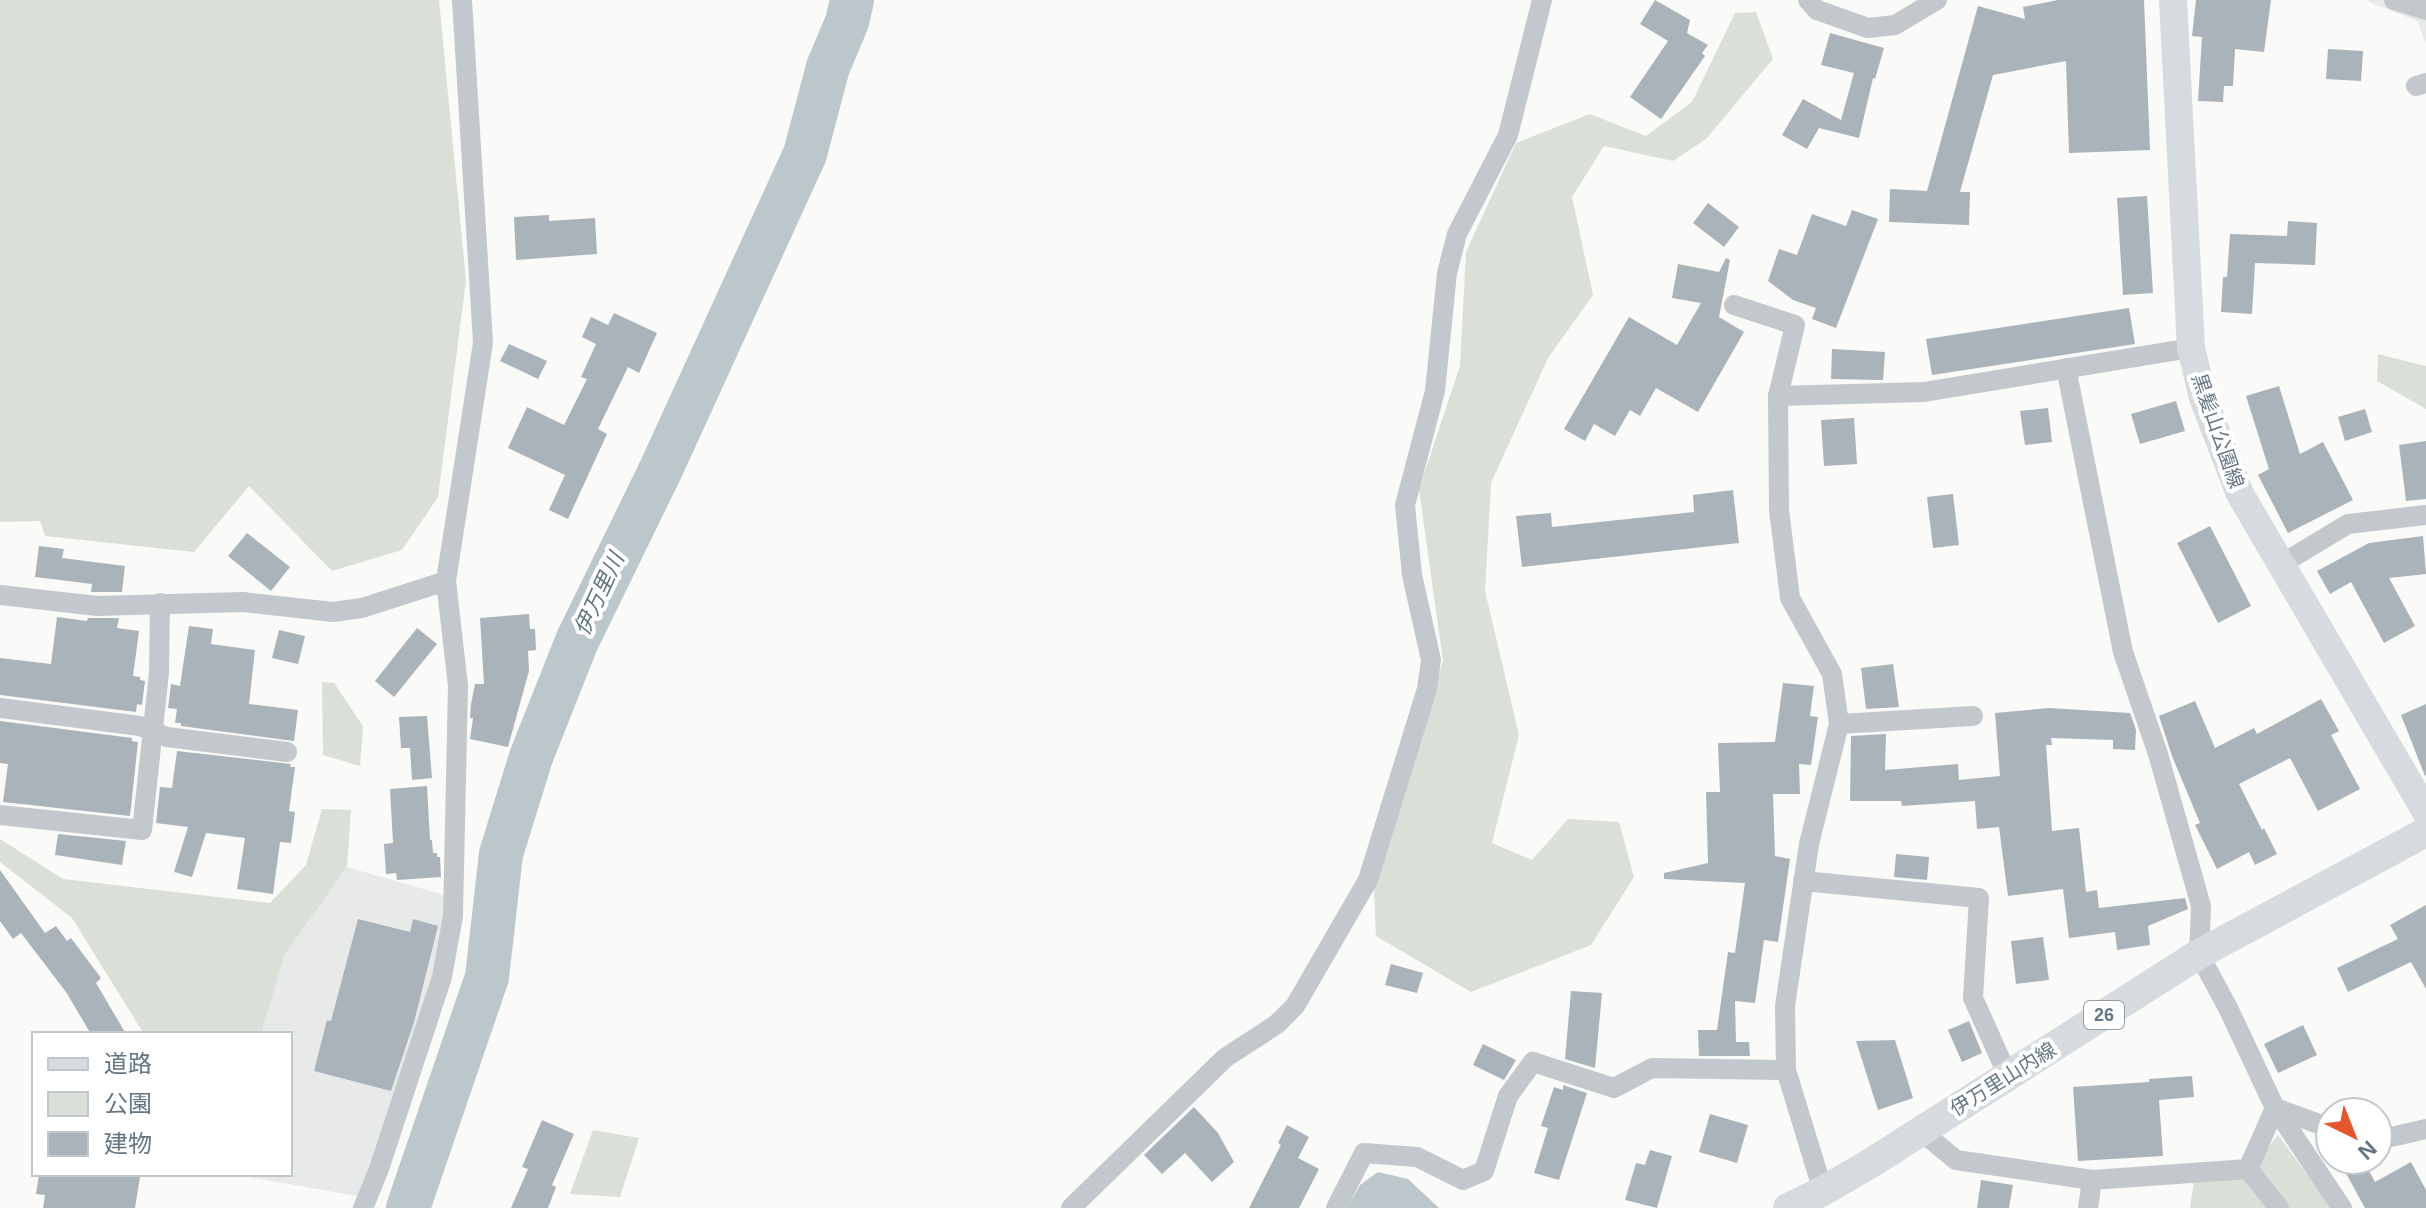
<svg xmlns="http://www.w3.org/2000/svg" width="2426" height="1208" font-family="Arial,'Noto Sans JP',sans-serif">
<rect width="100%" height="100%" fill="#fafaf8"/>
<g fill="#e8e9e9">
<polygon points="2369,0 2426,0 2426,44 2417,21 2369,2"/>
<polygon points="347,867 448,896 435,974 381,1142 357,1196 231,1174 290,1174 290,1034 261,1034 285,954"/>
</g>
<g fill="#dadfd7">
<polygon points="0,0 439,0 466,281 438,497 402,550 332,571 249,486 194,552 45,536 40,521 0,522"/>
<polygon points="1756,12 1773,59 1706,139 1673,161 1604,146 1572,197 1593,295 1548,358 1491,483 1485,591 1519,735 1492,843 1532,860 1568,819 1619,822 1634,877 1591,945 1471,992 1376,936 1374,890 1443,661 1419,489 1460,366 1466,252 1516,143 1590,114 1646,136 1692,102 1735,13"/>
<polygon points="2378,354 2426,366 2426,409 2377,381"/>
<polygon points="322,682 334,683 363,726 360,766 323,755"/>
<polygon points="322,809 351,810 347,867 285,954 261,1034 144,1034 72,918 0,862 0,839 63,879 270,903 306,865"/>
<polygon points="593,1130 639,1138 620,1197 570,1194"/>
<polygon points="2278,1135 2332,1208 2190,1208 2194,1180 2243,1178"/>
</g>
<polygon fill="#bbc7cb" points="1378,1172 1408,1179 1439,1208 1347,1208 1360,1185"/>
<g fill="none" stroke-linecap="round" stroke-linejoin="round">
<polyline stroke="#bbc7cb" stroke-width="44" points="408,1208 487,977 501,854 531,757 577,641 661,469 805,154 828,67 847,22 852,0"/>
</g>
<g fill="#aab3b9">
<polygon points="1655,0 1690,20 1687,33 1708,45 1702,53 1705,56 1661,119 1630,97 1668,41 1640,24"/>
<polygon points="2058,0 2144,0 2150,150 2069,153 2066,61 1993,75 1960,192 1970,192 1969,225 1889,222 1890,189 1927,191 1978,6 2025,19 2023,7"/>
<polygon points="2196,0 2271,0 2264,52 2235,49 2233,86 2224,86 2223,102 2198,101 2202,37 2192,36"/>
<polygon points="1830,33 1884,48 1875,79 1873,78 1859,138 1819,128 1807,149 1782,135 1803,99 1841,120 1854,73 1821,65"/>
<polygon points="2328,49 2363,51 2361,81 2326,79"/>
<polygon points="2147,196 2153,293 2123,295 2117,198"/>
<polygon points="1708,203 1739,227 1724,247 1693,223"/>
<polygon points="1852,210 1878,219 1836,328 1812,319 1816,308 1793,300 1768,281 1779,249 1797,255 1812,214 1846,226"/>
<polygon points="549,215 549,221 595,218 597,254 516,260 514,217"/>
<polygon points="2288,221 2317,223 2315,265 2255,263 2252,314 2221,312 2223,277 2227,277 2230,234 2287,236"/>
<polygon points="1726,258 1730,260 1719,317 1744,332 1698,412 1656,388 1640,416 1630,410 1615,436 1594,424 1585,441 1564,429 1629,317 1677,345 1701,303 1672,298 1678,264 1719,272"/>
<polygon points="2129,308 2135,344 1932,375 1926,339"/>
<polygon points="614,313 657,333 639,373 628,367 598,429 607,434 568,519 549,510 565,475 508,448 527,407 564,425 587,379 581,377 596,344 582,337 591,317 608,325"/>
<polygon points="509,344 547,361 538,379 500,361"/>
<polygon points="1832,349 1885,352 1883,380 1831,379"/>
<polygon points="2279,386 2300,454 2323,442 2353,500 2288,533 2258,475 2269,469 2246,396"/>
<polygon points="2176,401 2185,431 2140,444 2131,414"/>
<polygon points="2048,408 2052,442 2025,445 2020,411"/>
<polygon points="2365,409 2372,432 2345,441 2338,417"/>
<polygon points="1854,418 1857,464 1824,466 1821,420"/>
<polygon points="2426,441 2426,499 2406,501 2399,445"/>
<polygon points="1733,490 1739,543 1522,567 1516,516 1551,513 1552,527 1694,512 1693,495"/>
<polygon points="1953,494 1959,545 1933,548 1927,497"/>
<polygon points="2210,526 2251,606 2218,623 2177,543"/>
<polygon points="247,533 290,567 271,591 228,556"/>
<polygon points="2423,536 2426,574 2389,578 2415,626 2384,643 2351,582 2330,594 2317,571 2369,543"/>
<polygon points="39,546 64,549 62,558 125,566 122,592 91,592 92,584 35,577"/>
<polygon points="529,614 530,629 535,629 536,650 528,651 529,671 508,747 470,739 473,718 470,718 471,704 475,684 484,684 480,618"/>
<polygon points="57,617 87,621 88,618 119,618 117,628 139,631 133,676 140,677 140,680 145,681 142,705 137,704 136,712 0,695 0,658 51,664"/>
<polygon points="189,626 213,629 211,644 255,650 249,704 298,710 294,741 181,726 181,723 175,723 177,709 168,708 171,684 180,686"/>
<polygon points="417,628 437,644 394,697 375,681"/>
<polygon points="279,630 305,636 298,664 272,658"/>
<polygon points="1893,664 1899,707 1866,709 1861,668"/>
<polygon points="1783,683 1814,686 1810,716 1818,717 1811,765 1799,764 1800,794 1773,794 1775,856 1790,859 1778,942 1764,940 1755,1003 1735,1001 1736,1042 1749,1042 1750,1056 1699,1056 1698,1030 1717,1030 1728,952 1735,953 1745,883 1664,879 1664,873 1708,863 1706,792 1720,792 1718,743 1775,742"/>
<polygon points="2321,699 2339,731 2331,735 2360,789 2318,811 2290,758 2239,784 2262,830 2264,828 2277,854 2255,865 2249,852 2217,869 2195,825 2200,823 2172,756 2159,716 2195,701 2215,748 2254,728 2257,734"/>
<polygon points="2426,704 2426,775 2425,776 2401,715"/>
<polygon points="2049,708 2130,713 2136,730 2135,750 2113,749 2113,740 2051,738 2052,745 2046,745 2052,831 2079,828 2086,892 2097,890 2099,908 2185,898 2188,909 2148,926 2150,945 2117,950 2115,932 2069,938 2063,889 2008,896 1999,827 1977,829 1975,801 1902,806 1901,801 1850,801 1851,736 1886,734 1885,770 1958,764 1959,780 2000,776 1995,713"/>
<polygon points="427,716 432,778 412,780 410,748 401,748 399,717"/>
<polygon points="0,721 132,738 132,741 138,742 130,816 3,802 8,764 0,763"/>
<polygon points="177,751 291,764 290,767 295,767 289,811 295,812 291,843 280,842 273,894 237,889 245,838 206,833 192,877 174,872 188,827 156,823 160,787 172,788"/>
<polygon points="427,786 430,840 432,840 433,853 437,853 437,857 440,857 441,877 397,880 396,873 386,874 384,844 393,843 390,789"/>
<polygon points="58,834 126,841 122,865 55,855"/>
<polygon points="1896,854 1929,857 1927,880 1894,877"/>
<polygon points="0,870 45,933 56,926 67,941 71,938 101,978 96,983 126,1034 91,1034 66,992 21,933 13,939 0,921"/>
<polygon points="2426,905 2426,989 2411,962 2348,992 2337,968 2398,939 2390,925"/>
<polygon points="358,919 410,932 413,919 438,926 414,1022 391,1091 314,1071 327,1020 331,1021"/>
<polygon points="2043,937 2049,980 2016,984 2011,941"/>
<polygon points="1391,964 1423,973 1417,993 1385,985"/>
<polygon points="1571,991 1602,993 1595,1068 1565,1059"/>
<polygon points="1969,1021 1982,1053 1962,1062 1948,1030"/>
<polygon points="2303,1025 2317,1055 2278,1073 2264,1044"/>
<polygon points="1895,1040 1913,1098 1878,1110 1856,1041"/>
<polygon points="1483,1044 1516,1060 1504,1080 1473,1065"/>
<polygon points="2192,1076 2194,1097 2159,1100 2163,1156 2078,1161 2073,1087 2149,1082 2149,1079"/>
<polygon points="1563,1085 1587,1093 1559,1180 1534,1173 1548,1128 1541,1126 1554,1087 1563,1090"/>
<polygon points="1194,1107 1218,1133 1234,1162 1212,1182 1185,1153 1162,1174 1144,1155"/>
<polygon points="1710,1114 1748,1125 1737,1163 1699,1152"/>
<polygon points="542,1120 574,1134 552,1185 556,1187 548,1208 511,1208 528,1169 522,1167"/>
<polygon points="1287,1125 1309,1137 1298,1158 1319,1169 1299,1208 1249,1208 1281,1145 1278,1143"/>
<polygon points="1650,1150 1672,1156 1657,1208 1625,1200 1636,1163 1645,1165"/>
<polygon points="2353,1160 2363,1160 2375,1182 2411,1162 2426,1190 2426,1208 2365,1208 2342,1166"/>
<polygon points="39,1174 120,1174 140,1177 135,1208 43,1208 45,1195 36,1194"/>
<polygon points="1981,1180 2013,1185 2009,1208 1977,1208"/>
</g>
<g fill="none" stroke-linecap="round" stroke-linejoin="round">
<g stroke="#c3c8cc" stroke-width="20">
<polyline points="1808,0 1817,10 1868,28 1895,25 1937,0"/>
<polyline points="2394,0 2426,10"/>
<polyline points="2416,86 2426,83"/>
<polyline points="1734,305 1795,325 1778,396"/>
<polyline points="2066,368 2123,652 2158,754 2201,906 2199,954 2229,1010 2275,1108 2342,1208"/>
<polyline points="2280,565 2348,524 2426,515"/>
<polyline points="0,595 97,606 243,602 333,612 362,608 446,581"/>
<polyline points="0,708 140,726 167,737 287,752"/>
<polyline points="1839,724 1973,716"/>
<polyline points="0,815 142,830 159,673 160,603"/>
<polyline points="1803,881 1979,898 1973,998 2008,1076"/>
<polyline points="2275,1108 2248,1169 2279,1208"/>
<polyline points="2275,1108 2330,1128"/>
<polyline points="1921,1131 1956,1160 2092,1180 2248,1169"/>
<polyline points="2378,1140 2426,1129"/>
<polyline points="1823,1191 1786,1070 1785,1006 1809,844 1839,724 1832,674 1790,598 1779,510 1778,396 1924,392 2191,348"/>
<polyline points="363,1208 379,1169 442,977 453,916 458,686 446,581 483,343 462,0"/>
<polyline points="1071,1208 1225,1058 1277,1024 1295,1006 1368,880 1427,689 1431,660 1412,575 1405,505 1435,391 1447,273 1457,234 1508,135 1542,0"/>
<polyline points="1336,1208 1364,1153 1417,1157 1463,1180 1484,1171 1508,1096 1533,1062 1614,1088 1652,1068 1786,1070"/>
<polyline points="2088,1208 2092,1180"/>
</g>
<polyline stroke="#d6dbdf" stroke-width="28" points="2173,0 2191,348 2203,398 2240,494 2426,812"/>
<polyline stroke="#d6dbdf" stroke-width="30" points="1788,1208 1823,1191 1871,1163 2199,954 2426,832"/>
</g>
<g text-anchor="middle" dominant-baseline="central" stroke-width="8" stroke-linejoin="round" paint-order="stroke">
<rect fill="#fff" stroke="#939fa8" stroke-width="2" x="2084" y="1001" width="40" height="28" rx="6"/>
<g font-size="18" font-weight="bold" fill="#657683">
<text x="2104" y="1015">26</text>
</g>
<g font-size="20" fill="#657683" stroke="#fff">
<text transform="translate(2218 431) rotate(71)">黒髪山公園線</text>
<text transform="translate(2003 1079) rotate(-32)">伊万里山内線</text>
</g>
<g font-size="22" font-style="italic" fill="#60757c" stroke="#fff">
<text transform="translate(599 594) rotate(-65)">伊万里川</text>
</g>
</g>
<rect x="32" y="1032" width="260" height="144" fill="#ffffff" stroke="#c1c8cd" stroke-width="2"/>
<rect x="48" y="1058" width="40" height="12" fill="#d6dbdf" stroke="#c1c8cd" stroke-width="2"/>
<text x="104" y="1072" font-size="24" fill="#657683">道路</text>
<rect x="48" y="1092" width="40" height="24" fill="#dadfd7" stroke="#c1c8cd" stroke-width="2"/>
<text x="104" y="1112" font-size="24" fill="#657683">公園</text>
<rect x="48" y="1132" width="40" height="24" fill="#aab3b9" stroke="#c1c8cd" stroke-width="2"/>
<text x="104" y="1152" font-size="24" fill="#657683">建物</text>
<g transform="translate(2354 1136) rotate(137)"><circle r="38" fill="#ffffff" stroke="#c1c8cd" stroke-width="2"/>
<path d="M0-6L14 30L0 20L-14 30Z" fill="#e4572e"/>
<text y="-12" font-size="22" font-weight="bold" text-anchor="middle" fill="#657683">N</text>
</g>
</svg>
